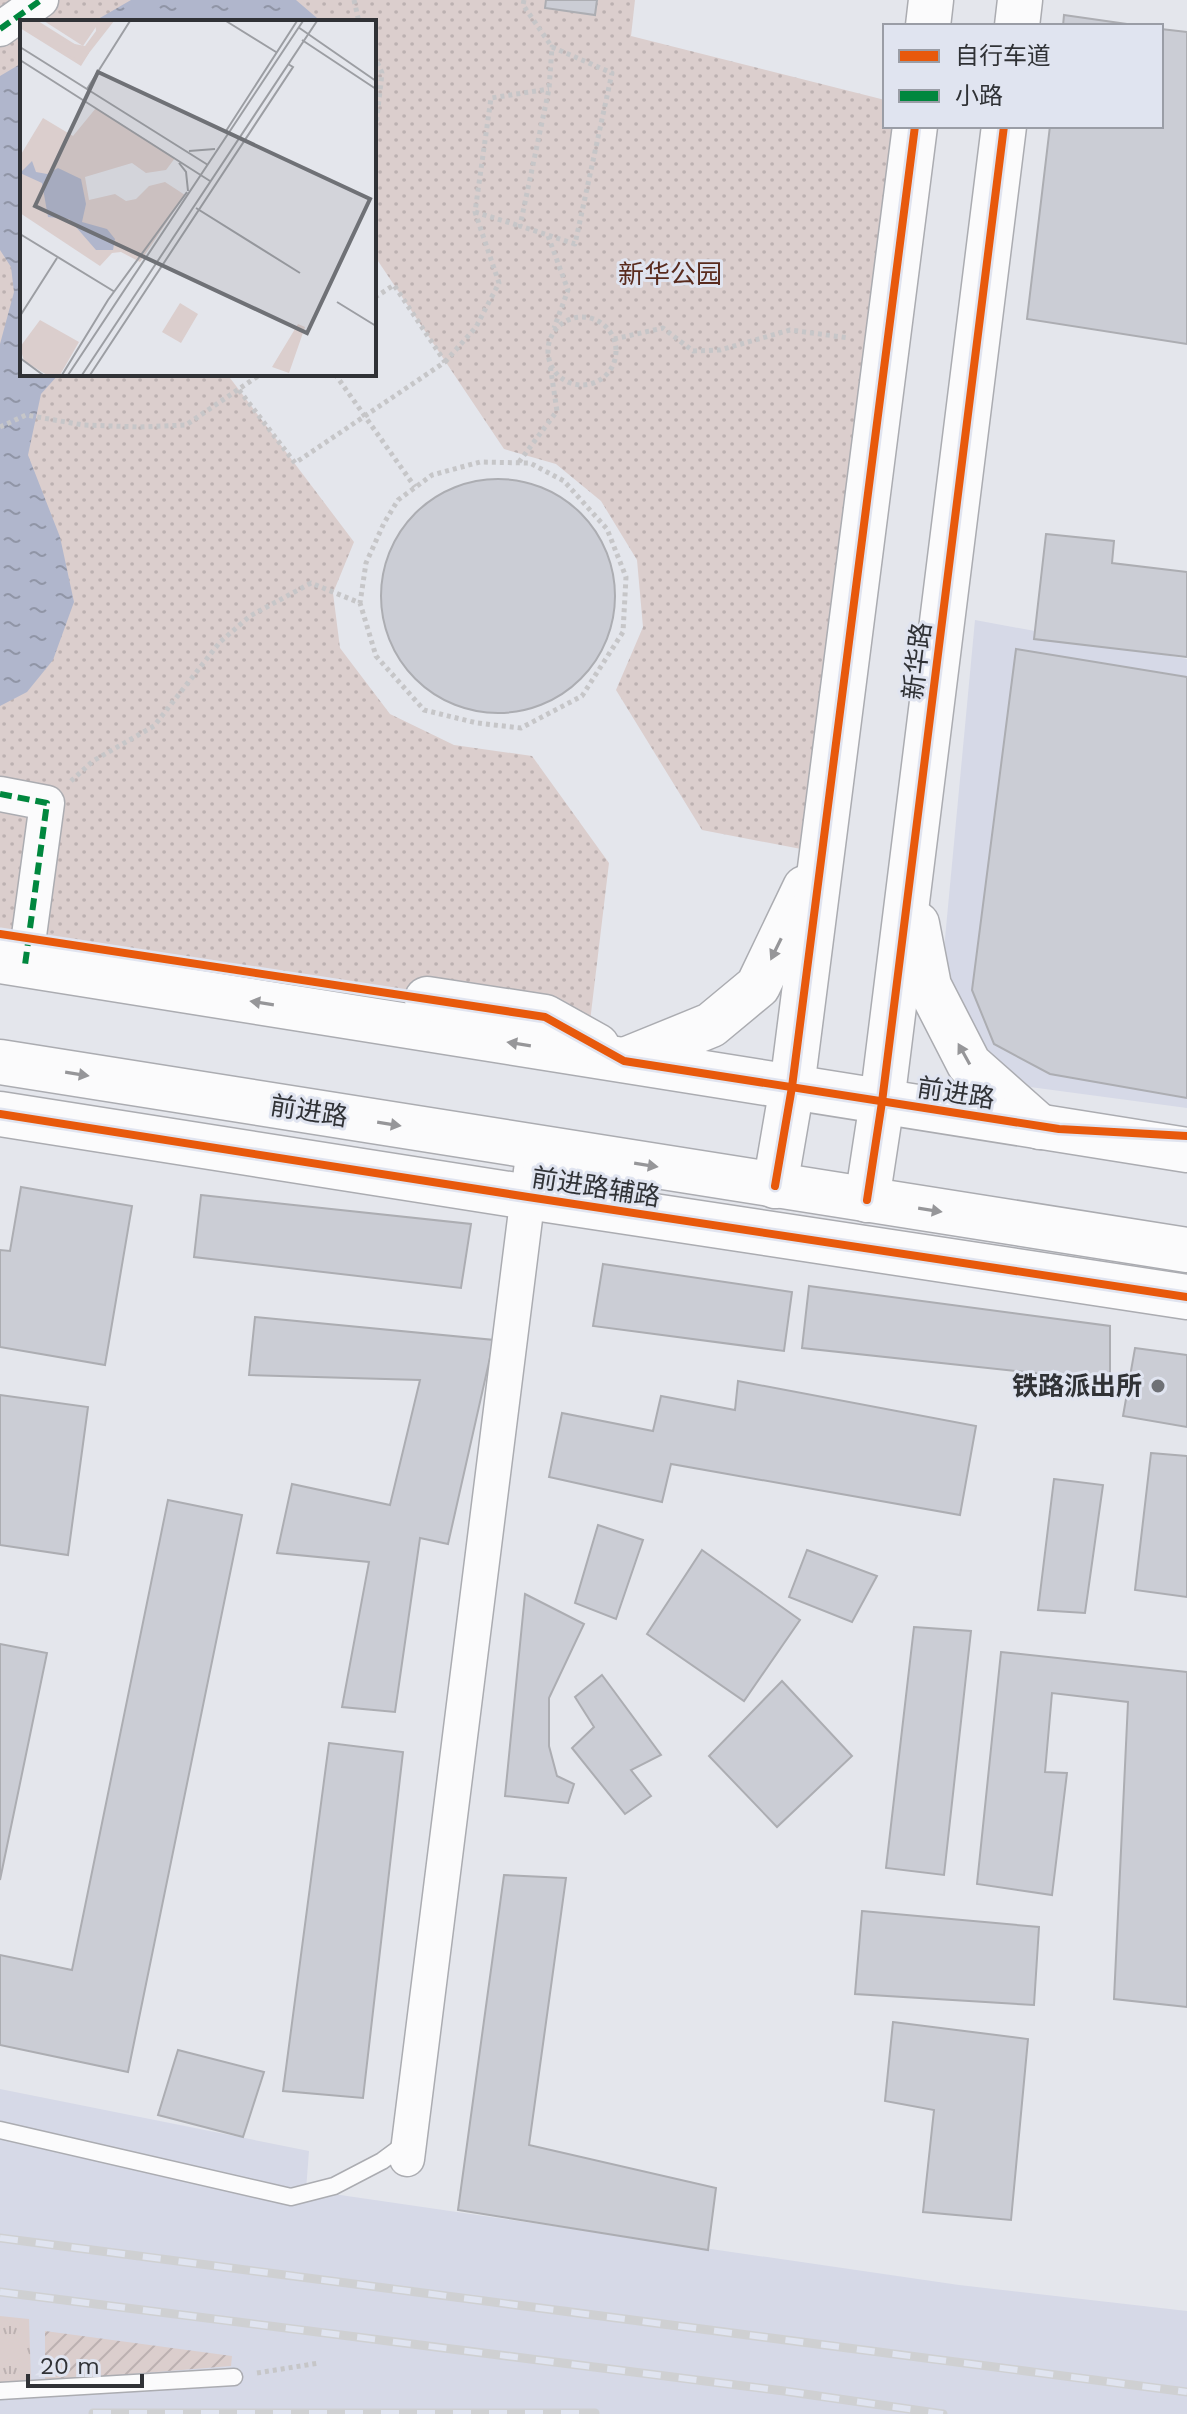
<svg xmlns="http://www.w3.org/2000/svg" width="1187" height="2414" font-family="'Work Sans','Noto Sans SC',sans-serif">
<defs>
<pattern id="grass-tufts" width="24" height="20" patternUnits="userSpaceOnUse" patternTransform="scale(2)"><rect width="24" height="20" fill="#dbcecd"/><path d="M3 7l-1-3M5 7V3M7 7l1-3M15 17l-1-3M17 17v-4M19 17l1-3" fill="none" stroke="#bcb1b1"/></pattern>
<pattern id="park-dots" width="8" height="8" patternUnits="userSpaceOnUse" patternTransform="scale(2)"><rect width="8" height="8" fill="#dbcecd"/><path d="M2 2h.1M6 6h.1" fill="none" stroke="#bcb1b1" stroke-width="1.8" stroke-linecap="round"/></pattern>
<pattern id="garden-furrows" width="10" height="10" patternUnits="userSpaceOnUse" patternTransform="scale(2)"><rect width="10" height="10" fill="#dbcecd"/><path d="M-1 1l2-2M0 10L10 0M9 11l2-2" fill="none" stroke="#bcb1b1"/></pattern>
<pattern id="water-ripples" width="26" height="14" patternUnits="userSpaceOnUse" patternTransform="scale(2)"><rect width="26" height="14" fill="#b0b6cc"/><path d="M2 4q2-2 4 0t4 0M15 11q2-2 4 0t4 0" fill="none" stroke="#9095a6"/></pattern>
</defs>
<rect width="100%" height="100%" fill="#e4e6ec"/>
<g fill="#d6d9e7">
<polygon points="975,620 1187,659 1187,1108 1030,1087 981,1047 956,1002 944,949"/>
<polygon points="0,2089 309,2151 306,2190 959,2285 1187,2311 1187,2414 0,2414"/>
</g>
<polygon fill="url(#grass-tufts)" points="0,2316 29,2319 31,2381 0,2382"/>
<polygon fill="url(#park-dots)" points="0,0 635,0 631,36 885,100 885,126 915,126 822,853 702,830 616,690 643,627 637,560 601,501 556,464 504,449 378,261 374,263 374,22 22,22 22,374 227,374 354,542 333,593 340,648 390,714 454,745 532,756 609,863 586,1055 0,961"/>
<polygon fill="url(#garden-furrows)" points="45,2331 232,2356 231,2366 45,2381"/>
<g fill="url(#water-ripples)">
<polygon points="131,0 296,0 317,18 326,22 93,22"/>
<polygon points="22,63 22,374 59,374 41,394 28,455 60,537 74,602 53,660 27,692 0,706 0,344 14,292 11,267 0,250 0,76"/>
</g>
<g fill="#cbcdd5" stroke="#acadb2" stroke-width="2">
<polygon points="546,0 597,0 595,15 545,8"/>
<polygon points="1064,15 1141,26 1063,26"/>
<polygon points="1161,29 1187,32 1187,344 1027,319 1050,126 1161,126"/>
<circle cx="498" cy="596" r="117"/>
<polygon points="1046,534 1114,541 1112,563 1187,572 1187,657 1034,639"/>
<polygon points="1016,649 1187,677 1187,1098 1050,1074 994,1044 972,990"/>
<polygon points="21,1187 132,1206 105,1365 0,1347 0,1250 10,1251"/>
<polygon points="201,1195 471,1224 461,1288 194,1257"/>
<polygon points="603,1264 792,1292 784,1351 593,1326"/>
<polygon points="809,1286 1110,1326 1110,1381 802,1348"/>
<polygon points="255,1317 494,1340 448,1544 420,1538 395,1712 342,1707 369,1562 277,1553 292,1484 390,1505 420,1380 249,1375"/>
<polygon points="1135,1348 1187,1355 1187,1427 1123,1416"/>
<polygon points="738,1381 976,1426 960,1515 671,1464 662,1502 549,1477 562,1413 653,1431 661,1396 735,1410"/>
<polygon points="0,1395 88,1407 68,1555 0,1545"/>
<polygon points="1151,1453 1187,1456 1187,1597 1135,1590"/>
<polygon points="1054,1479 1103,1485 1085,1613 1038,1610"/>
<polygon points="168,1500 242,1515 128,2072 0,2045 0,1955 72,1970"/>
<polygon points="598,1525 643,1540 616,1619 575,1603"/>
<polygon points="702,1550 800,1620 744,1701 647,1634"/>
<polygon points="807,1550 877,1576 852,1622 789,1597"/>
<polygon points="525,1594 584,1624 549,1698 549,1746 557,1776 574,1784 568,1803 505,1796"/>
<polygon points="914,1627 971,1631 944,1875 886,1868"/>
<polygon points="0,1644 47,1653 0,1880"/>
<polygon points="1001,1652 1187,1672 1187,2007 1114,1999 1128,1702 1052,1693 1045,1772 1067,1773 1052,1895 977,1884"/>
<polygon points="602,1675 661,1755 631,1770 651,1796 625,1814 572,1748 594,1727 575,1697"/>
<polygon points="782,1681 852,1756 777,1827 709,1756"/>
<polygon points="329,1743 403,1752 363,2098 283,2091"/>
<polygon points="504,1875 566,1878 529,2145 716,2188 708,2250 458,2210"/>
<polygon points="862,1911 1039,1927 1034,2005 855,1994"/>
<polygon points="893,2022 1028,2039 1011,2220 923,2212 934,2110 885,2101"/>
<polygon points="178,2050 264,2072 243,2137 158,2115"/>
</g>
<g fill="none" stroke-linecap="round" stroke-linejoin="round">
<defs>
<g id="lane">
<polyline points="0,2130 291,2197 334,2186 382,2161 405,2144"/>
<polyline points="0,2391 234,2377"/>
</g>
<g id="street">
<polyline points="0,29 41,0"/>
<polyline points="0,794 47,803 25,965"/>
<polyline points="407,2159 534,1147"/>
</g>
<g id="secondary">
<polyline points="928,26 931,0"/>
<polyline points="1017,26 1020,0"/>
<polyline points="917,924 929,986 969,1064 1040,1127"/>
<polyline points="0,961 1187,1150"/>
<polyline points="427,999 545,1017 597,1046"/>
<polyline points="625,1060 711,1025 758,986 805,888"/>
<polyline points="0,1062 1187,1250"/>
<polyline points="0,1114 528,1197 1187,1297"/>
<polyline points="775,1186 792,1087 915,126"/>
<polyline points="867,1200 882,1102 1004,126"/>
</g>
</defs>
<use href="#lane" stroke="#abacb1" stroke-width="19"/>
<use href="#street" stroke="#abacb1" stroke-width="37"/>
<use href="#secondary" stroke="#abacb1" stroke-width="47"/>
<g stroke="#c6c6c8" stroke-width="5" stroke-dasharray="4 4" stroke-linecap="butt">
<polyline points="354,0 359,22"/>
<polyline points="524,0 523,5 552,47"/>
<polygon points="552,47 612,73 575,244 520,226 549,89"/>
<polyline points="374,55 382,73 374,144"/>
<polyline points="475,212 520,226"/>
<polyline points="548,236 568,290 554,328"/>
<circle cx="582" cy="351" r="34"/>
<polyline points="614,339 663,328 693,351 720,350 790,330 849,338"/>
<polyline points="445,362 476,327 499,283 475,212 491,98 549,89"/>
<polyline points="335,374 415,487"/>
<polyline points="239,390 295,463 445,362 394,285 374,298"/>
<polyline points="0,427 26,415 83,425 140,427 186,425 261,374"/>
<polyline points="519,462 557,411 550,365"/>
<polyline points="71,781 93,761 154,726 220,642 250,616 311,583 360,603 376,656 424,710 477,723 521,728 582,696 623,632 626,577 607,529 564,481 530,463 480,462 432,475 398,500 384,523 366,563 360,603"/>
<polyline points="257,2373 319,2363"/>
</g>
<use href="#lane" stroke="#fbfbfc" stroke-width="16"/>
<use href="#street" stroke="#fbfbfc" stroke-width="34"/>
<use href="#secondary" stroke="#fbfbfc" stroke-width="44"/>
<defs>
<g id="rail">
<polyline points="0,2238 1187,2392"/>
<polyline points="0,2292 784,2391 943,2414"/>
<polyline points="93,2413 595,2413"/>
</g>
</defs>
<use href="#rail" stroke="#cfd0d2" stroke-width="9"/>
<use href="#rail" stroke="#e0e4f0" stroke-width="6" stroke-dasharray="18" stroke-linecap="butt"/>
<g stroke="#00873e" stroke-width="6" stroke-dasharray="12 6" stroke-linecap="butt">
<polyline points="0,29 41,0"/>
<polyline points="0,794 47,803 25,965"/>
</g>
<defs>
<g id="cycleway">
<polyline points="0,934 545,1017 624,1061 1059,1129 1187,1136"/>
<polyline points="0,1114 528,1197 1187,1297"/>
<polyline points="775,1186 792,1087 915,126"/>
<polyline points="867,1200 882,1102 1004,126"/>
</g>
</defs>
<use href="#cycleway" stroke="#e0e4f0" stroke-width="13"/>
<use href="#cycleway" stroke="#e8590c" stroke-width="8"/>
</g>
<defs><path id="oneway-solid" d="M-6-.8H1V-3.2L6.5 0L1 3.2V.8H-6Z" transform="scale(2)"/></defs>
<g fill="#969699">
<use href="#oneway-solid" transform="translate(776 949) rotate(116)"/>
<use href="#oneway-solid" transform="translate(262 1003) rotate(-171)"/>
<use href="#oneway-solid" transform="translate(519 1044) rotate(-171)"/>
<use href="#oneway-solid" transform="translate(964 1054) rotate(-119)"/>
<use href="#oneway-solid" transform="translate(77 1074) rotate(9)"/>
<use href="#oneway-solid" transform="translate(389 1124) rotate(9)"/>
<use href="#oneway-solid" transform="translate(646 1165) rotate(9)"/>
<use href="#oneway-solid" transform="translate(930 1210) rotate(9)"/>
</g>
<circle fill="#6f7176" stroke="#e0e4f0" stroke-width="3" cx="1158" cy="1386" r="8"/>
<g text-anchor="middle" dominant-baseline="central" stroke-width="6" stroke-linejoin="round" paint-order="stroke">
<g font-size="26" fill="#592b1e" stroke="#e0e4f0">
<text x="670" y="274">新华公园</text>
</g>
<g font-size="26" fill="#303236" stroke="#e0e4f0">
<text transform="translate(917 661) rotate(-83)">新华路</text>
<text transform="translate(956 1093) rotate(9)">前进路</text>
<text transform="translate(309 1111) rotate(9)">前进路</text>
<text transform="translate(596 1187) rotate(9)">前进路辅路</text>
</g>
<g font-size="26" font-weight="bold" fill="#303236" stroke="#e0e4f0" text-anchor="end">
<text x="1142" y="1386">铁路派出所</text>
</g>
</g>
<g transform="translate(20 20)">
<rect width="356" height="356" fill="#e4e6ec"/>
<path d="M0,1H18L69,33L61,46L0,8ZM20,300L59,322L40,355H27L4,341L0,327ZM278,304L285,307L269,353L252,347Z" fill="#dbcecd"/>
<path d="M75,1H94L62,42L30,25L34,20L65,26L76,11Z" fill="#dbcecd"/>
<path d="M24,1H80L63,26ZM76,88L155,138L146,150L126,153L112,143L65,157L69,180L95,174L106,181L116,179L129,166L145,162L165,175L120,242L101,232L92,233L80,246L0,193V136L23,98L53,116ZM160,283L178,294L161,323L142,312Z" fill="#dbcecd"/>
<path d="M12,141L16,152L27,154L38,148L61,159L66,184L62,202L87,209L95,219L93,230H76L49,199L28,197L22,163L0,153Z" fill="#b0b6cc"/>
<path fill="none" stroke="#9c9ea3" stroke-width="2" d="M206,1L256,32M278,7L356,61M282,20L356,69M0,27L188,145M0,40L190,161M67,69L110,1M206,111L277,1M169,131L195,129M159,143L166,152L168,171M176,188L280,253M0,214L95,272M317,282L356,306M0,296L37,238M0,338L23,355M42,355L88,280L167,172M48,355L283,1M62,355L297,1M70,355L273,47L268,44"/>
<path fill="#6f7176" fill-opacity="0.15" stroke="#6f7176" stroke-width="4" d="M78,52L350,179L287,313L15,186Z"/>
<rect width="356" height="356" fill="none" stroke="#303236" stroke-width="4"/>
</g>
<rect x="883" y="24" width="280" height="104" fill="#e0e4f0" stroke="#9a9da6" stroke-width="2"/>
<rect x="899" y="50" width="40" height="12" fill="#e8590c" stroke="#9a9da6" stroke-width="2"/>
<text x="955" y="64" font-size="24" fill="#303236">自行车道</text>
<rect x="899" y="90" width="40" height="12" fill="#00873e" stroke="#9a9da6" stroke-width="2"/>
<text x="955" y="104" font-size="24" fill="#303236">小路</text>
<path d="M28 2374v12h114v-12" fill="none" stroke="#303236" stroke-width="4"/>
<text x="40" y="2374" font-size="24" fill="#303236" stroke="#e0e4f0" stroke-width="6" paint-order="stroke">20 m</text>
</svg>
